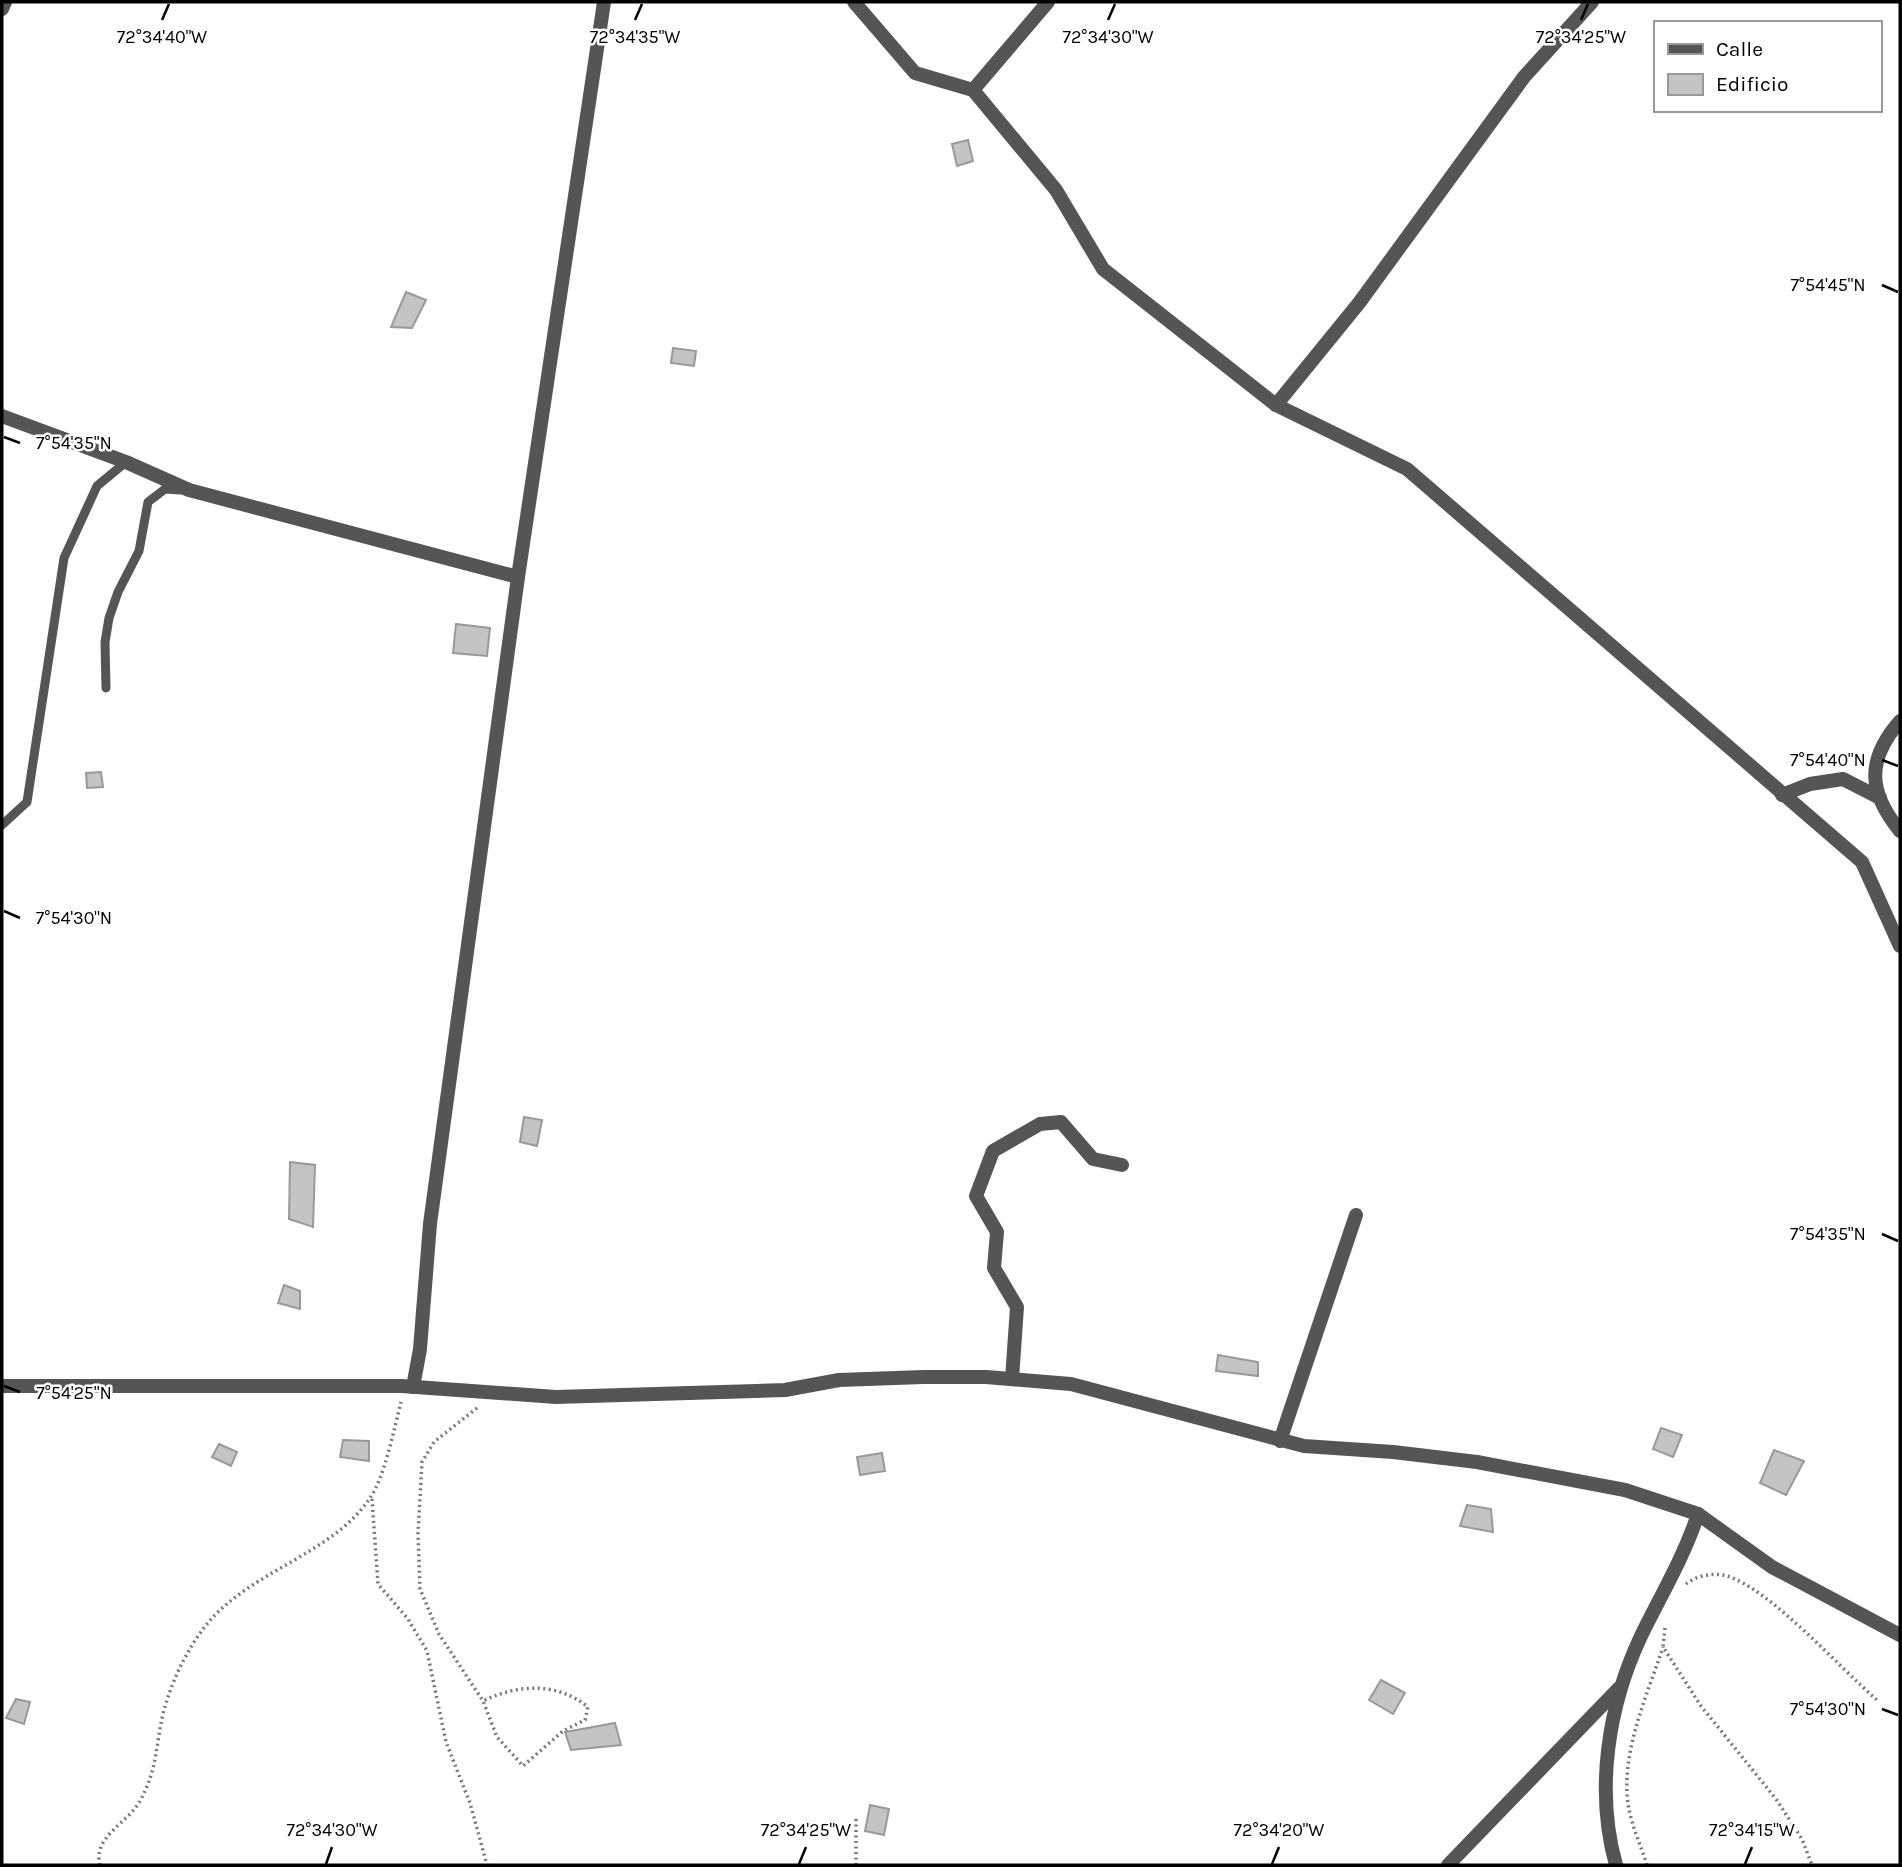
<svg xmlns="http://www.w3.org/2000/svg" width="1902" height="1867" font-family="Karla,sans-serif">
<rect width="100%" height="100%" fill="#fff"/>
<g fill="#c4c4c4" stroke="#999" stroke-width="2">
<polygon points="968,140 973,161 957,166 952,144"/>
<polygon points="406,292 426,300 412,328 391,327"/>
<polygon points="673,348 696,351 694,366 671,363"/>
<polygon points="456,624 490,628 487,656 453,653"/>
<polygon points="101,772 103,787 87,788 86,773"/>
<polygon points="524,1117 542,1120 537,1146 520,1142"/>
<polygon points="290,1162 315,1165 313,1227 289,1219"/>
<polygon points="284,1285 300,1291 300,1309 278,1303"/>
<polygon points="1218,1355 1258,1362 1258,1376 1216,1371"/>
<polygon points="1661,1428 1682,1435 1673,1457 1653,1449"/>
<polygon points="343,1440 369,1441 369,1461 340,1457"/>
<polygon points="219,1444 237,1452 231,1466 212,1457"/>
<polygon points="1774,1450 1804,1461 1786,1495 1760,1483"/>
<polygon points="882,1453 885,1471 860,1475 857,1457"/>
<polygon points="1467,1505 1491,1509 1493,1532 1460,1526"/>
<polygon points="1381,1680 1405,1693 1393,1714 1369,1700"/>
<polygon points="16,1699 30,1702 24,1724 6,1718"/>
<polygon points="615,1723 621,1745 571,1750 565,1732"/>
<polygon points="870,1805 889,1809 884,1835 865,1831"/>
</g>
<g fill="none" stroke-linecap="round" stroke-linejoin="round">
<g stroke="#777" stroke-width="3.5" stroke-dasharray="2 3.5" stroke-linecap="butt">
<path d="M477,1408L434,1442L422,1462L418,1534L420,1589L439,1634L483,1701L497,1737L523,1766L563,1731L585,1720L588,1707C557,1682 518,1684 483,1701"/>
<polyline points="372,1499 378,1584 408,1619 427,1651 446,1742 470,1803 487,1865"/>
<path d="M1686,1584C1696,1576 1713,1572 1727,1576C1770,1589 1840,1668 1877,1700"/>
<polyline points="1665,1628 1663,1647 1701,1706 1776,1799 1802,1839 1812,1865"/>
<path d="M100,1865C92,1837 129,1822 140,1801C158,1768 155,1748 163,1714C171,1682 187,1649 207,1624C250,1571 333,1554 370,1498C385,1476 394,1429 401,1402"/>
<polyline points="856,1865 856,1817"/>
<path d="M1647,1865C1641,1846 1631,1824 1628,1804C1621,1751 1647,1696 1663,1647"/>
</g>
<g stroke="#555" stroke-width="9">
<polyline points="106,688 105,642 109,618 118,592 139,551 148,502 165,489 180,490"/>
<polyline points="2,825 27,802 64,558 97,486 126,462"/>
</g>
<g stroke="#555" stroke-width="14">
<polyline points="854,2 915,73 973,90 1056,190 1103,269 1276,405 1407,469 1862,862 1900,946"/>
<polyline points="2,9 5,2"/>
<polyline points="973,90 1048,2"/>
<polyline points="1276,405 1359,303 1524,77 1592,2"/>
<polyline points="2,416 126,462 189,490 518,577"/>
<path d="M1900,721C1866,760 1868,792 1900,831"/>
<polyline points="1782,795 1810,784 1843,779 1880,798"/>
<polyline points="1012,1379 1017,1307 994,1268 997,1232 976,1196 993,1151 1040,1124 1061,1122 1093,1159 1122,1165"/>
<polyline points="413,1387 420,1349 430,1224 518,577 604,2"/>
<polyline points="1280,1441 1356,1215"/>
<polyline points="1448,1865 1619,1688"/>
<path d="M1616,1865C1595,1790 1608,1706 1641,1636C1661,1595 1684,1557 1698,1514"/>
</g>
<polyline stroke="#555" stroke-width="14" points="2,1386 402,1386 556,1397 785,1390 839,1380 923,1377 986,1377 1071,1384 1304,1446 1393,1452 1477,1462 1625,1490 1698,1514 1772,1567 1900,1635"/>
</g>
<path fill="none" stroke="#000" stroke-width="2.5" d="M162,20L169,4M635,20L642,4M1108,20L1115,4M1581,20L1588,4M1882,285L1898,292M4,437L20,443M1882,760L1898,766M4,911L20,918M1882,1234L1898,1241M4,1386L20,1392M1882,1709L1898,1715M326,1864L332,1847M799,1864L806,1847M1272,1864L1279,1847M1745,1864L1752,1847"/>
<g font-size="18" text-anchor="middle" fill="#000" stroke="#fff" stroke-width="5" stroke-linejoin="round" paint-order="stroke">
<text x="162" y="43">72°34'40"W</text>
<text x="635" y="43">72°34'35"W</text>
<text x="1108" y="43">72°34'30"W</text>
<text x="1581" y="43">72°34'25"W</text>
<text x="1828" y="291">7°54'45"N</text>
<text x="74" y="449">7°54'35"N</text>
<text x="1828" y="766">7°54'40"N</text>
<text x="74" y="924">7°54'30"N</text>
<text x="1828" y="1240">7°54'35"N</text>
<text x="74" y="1399">7°54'25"N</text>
<text x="1828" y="1715">7°54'30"N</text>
<text x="332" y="1836">72°34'30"W</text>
<text x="806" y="1836">72°34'25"W</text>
<text x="1279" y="1836">72°34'20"W</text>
<text x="1752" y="1836">72°34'15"W</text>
</g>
<rect width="1902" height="1867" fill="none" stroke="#000000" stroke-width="7"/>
<rect x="1654" y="21" width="228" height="91" fill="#ffffff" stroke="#999999" stroke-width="2"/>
<rect x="1668" y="44" width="35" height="10" fill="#555555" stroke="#999999" stroke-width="2"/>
<text x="1716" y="56" font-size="21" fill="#000000">Calle</text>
<rect x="1668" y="74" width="35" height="21" fill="#c4c4c4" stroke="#999999" stroke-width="2"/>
<text x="1716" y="91" font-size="21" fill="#000000">Edificio</text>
</svg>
